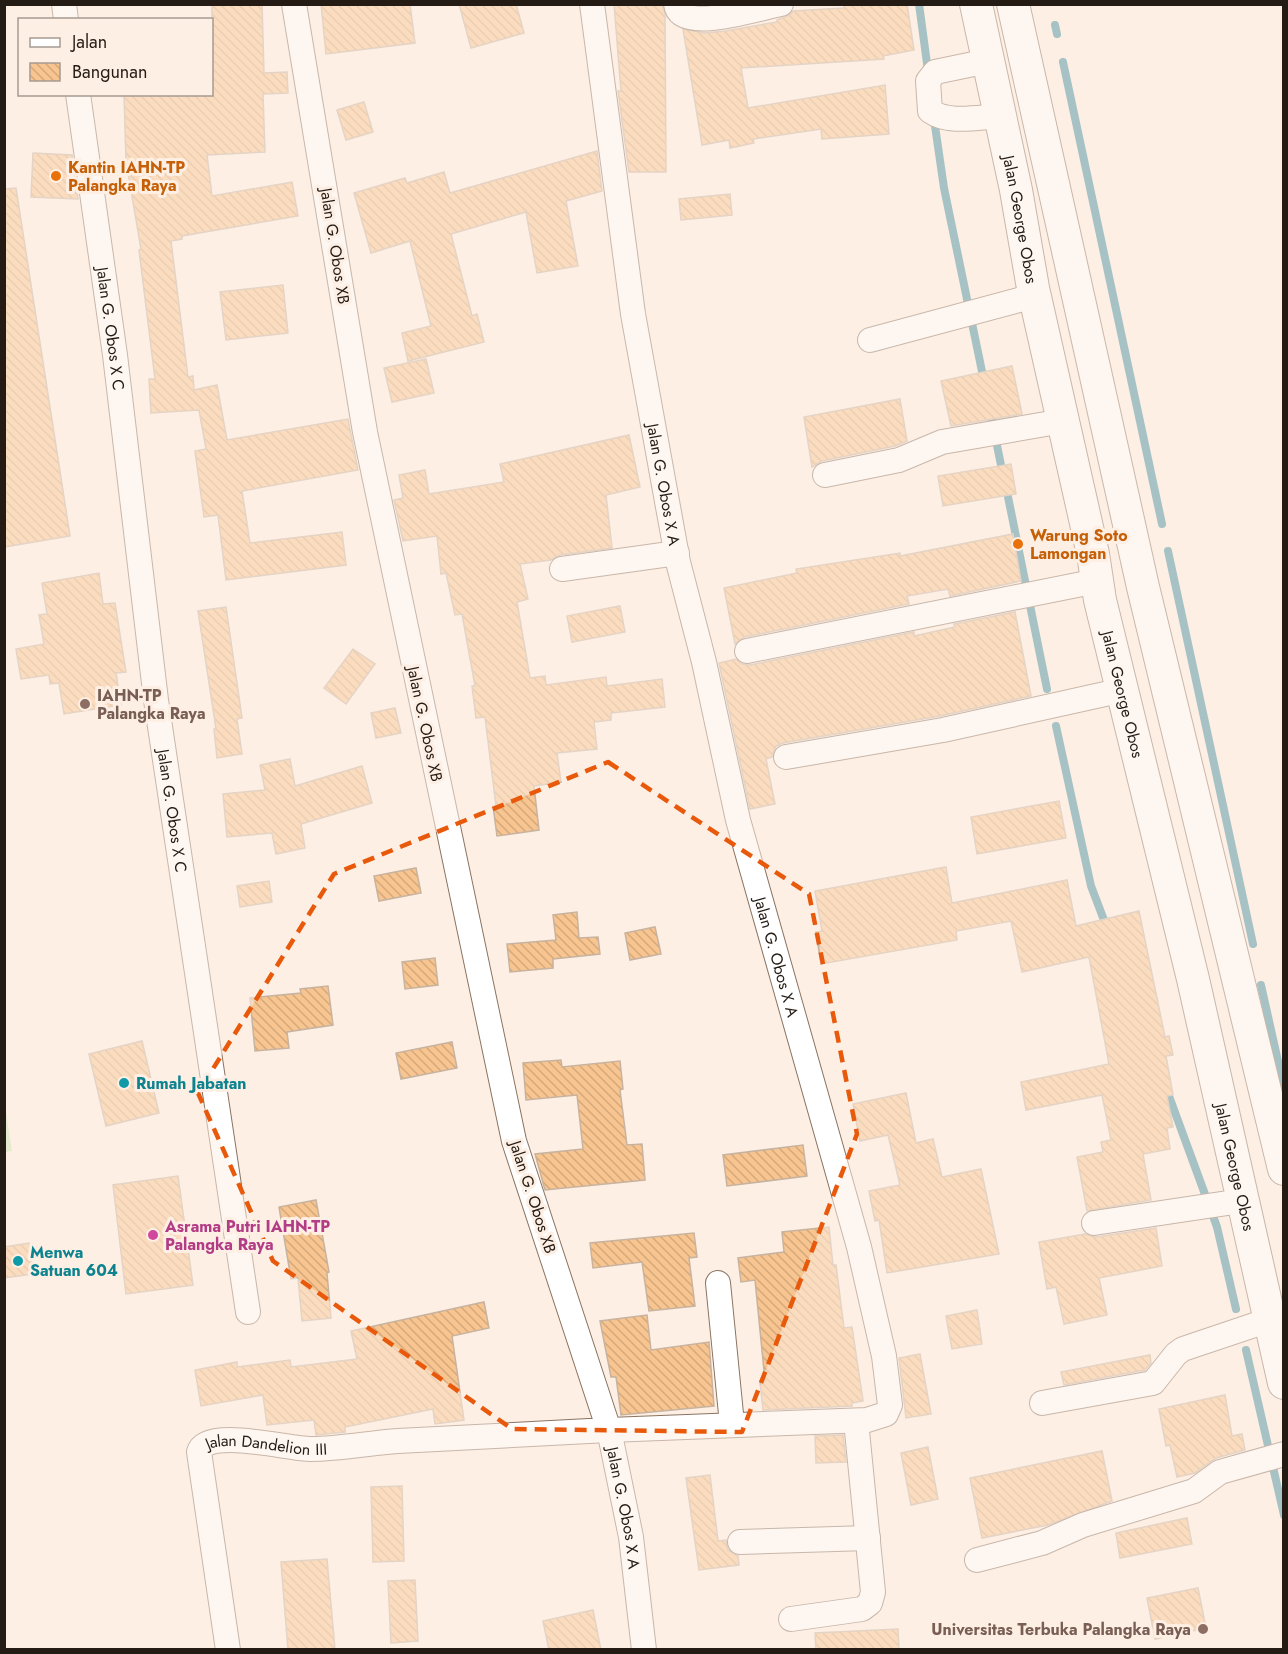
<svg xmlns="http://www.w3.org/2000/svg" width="1288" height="1654" font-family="Jost,sans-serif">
<defs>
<pattern id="building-back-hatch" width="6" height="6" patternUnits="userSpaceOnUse" patternTransform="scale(1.5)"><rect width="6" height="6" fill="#f8c590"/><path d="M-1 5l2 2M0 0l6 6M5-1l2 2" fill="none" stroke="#d4a97b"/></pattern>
</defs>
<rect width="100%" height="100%" fill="#feefe4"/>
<polygon fill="#cbe7b8" points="5,1106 12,1151 5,1152 4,1152"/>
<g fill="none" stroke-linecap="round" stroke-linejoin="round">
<g stroke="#3d8ca0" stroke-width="8">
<polyline points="919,4 928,71"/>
<polyline points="1055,25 1057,34"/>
<polyline points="1063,62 1162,524"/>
<polyline points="934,119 944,188 984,381"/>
<polyline points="990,411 1003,475"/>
<polyline points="1006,487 1047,689"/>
<polyline points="1168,551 1253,944"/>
<polyline points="1056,726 1091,886 1107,928"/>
<polyline points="1261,985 1284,1088"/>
<polyline points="1166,1088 1217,1227 1236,1309"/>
<polyline points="1246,1350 1284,1515"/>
</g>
</g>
<g fill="url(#building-back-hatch)" stroke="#c7b39f" stroke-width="1.5">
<polygon points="212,4 262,4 264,73 287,72 288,93 263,94 265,152 207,155 212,196 292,182 298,216 182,236 182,239 171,241 188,377 193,376 194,390 217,385 227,440 348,419 358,470 242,491 250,543 342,532 346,565 226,580 218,515 204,517 195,451 206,449 199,410 151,413 149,379 155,379 139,250 141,249 126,161 124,94 212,94"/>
<polygon points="321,4 410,4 415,43 326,54"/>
<polygon points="459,4 516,4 524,33 471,48"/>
<polygon points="614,4 662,4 665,13 666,172 629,172 618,91 621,91"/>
<polygon points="844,4 907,4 914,50 883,56 884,59 741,68 748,108 885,85 889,134 822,139 821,129 753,139 754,143 730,148 729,140 702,145 683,29 705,33 725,31 777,22 777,20 790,15 793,11 844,8"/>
<polygon points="364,102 373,132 346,140 337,110"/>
<polygon points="597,151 602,191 566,201 578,266 537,273 526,212 451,234 472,316 477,314 484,342 408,361 402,333 431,326 410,241 371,253 354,193 405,178 407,183 444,172 450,193"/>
<polygon points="33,153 72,155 78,199 31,197"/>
<polygon points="16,188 70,536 4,547 4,189"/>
<polygon points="730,194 732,215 681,220 679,199"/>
<polygon points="283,285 288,333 226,340 220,292"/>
<polygon points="426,359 434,393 392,402 384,368"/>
<polygon points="1012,366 1022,414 951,426 941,381"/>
<polygon points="900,399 907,441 895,446 822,461 812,467 804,417"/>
<polygon points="629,435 640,487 606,495 612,548 560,555 551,560 520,564 528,599 517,602 530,678 545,676 546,685 606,677 607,686 662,679 665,707 611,713 611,720 594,722 597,749 557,753 561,782 534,786 539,830 497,836 493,806 496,806 485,717 476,718 472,686 475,686 462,614 455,615 446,573 441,574 437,536 403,541 394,500 403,498 399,475 425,470 429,494 504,482 500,464"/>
<polygon points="1011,464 1016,494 943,506 938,476"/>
<polygon points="1013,534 1021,581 950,596 948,589 907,596 909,604 744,637 735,644 724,588 797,573 796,569 900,553 900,556"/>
<polygon points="99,573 103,604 115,603 126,672 116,673 121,705 64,714 59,683 50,684 49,675 21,679 16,649 44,644 39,615 47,614 42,583"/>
<polygon points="620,606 625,632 572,642 567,616"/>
<polygon points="226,607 242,718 237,719 242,754 217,758 214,729 216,729 198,611"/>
<polygon points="1015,612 1031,696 940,716 783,743 776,746 772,757 766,759 775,804 750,809 719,663 736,659 742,664 750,665 914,632 914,636 955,627 954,624"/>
<polygon points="353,649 375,664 346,704 324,688"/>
<polygon points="395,708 401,733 376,738 371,713"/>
<polygon points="290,759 295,786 362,766 372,803 301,824 305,848 276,854 272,833 227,837 223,794 265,790 260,765"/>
<polygon points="1059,801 1066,838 977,854 971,817"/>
<polygon points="946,867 952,903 1067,880 1076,926 1139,911 1165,1037 1169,1036 1173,1055 1166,1056 1173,1095 1167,1096 1173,1127 1167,1128 1170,1149 1143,1154 1151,1200 1087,1211 1077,1157 1103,1152 1101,1142 1111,1140 1102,1095 1026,1110 1021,1082 1109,1064 1089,957 1022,972 1011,921 956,931 957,940 821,964 816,932 822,931 815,891"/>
<polygon points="416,868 421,893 379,901 374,876"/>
<polygon points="269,881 272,902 240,907 237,886"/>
<polygon points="577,912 579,938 598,937 600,954 553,959 553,968 510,972 507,944 556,940 553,915"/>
<polygon points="655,927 661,954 630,960 625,933"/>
<polygon points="435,958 438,985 405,989 402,962"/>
<polygon points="328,986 333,1025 287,1032 289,1048 255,1051 250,998 301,993 300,989"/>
<polygon points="142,1041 159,1113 106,1126 89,1054"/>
<polygon points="452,1042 457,1068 401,1079 396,1053"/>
<polygon points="561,1060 562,1067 620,1061 623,1089 620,1090 627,1145 642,1144 645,1180 545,1190 535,1154 583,1149 577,1095 526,1100 523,1063"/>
<polygon points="906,1093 916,1143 933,1139 942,1177 981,1169 999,1254 887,1273 879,1220 875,1221 869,1191 900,1185 888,1135 860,1141 853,1104"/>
<polygon points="803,1145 807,1176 727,1186 723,1155"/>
<polygon points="178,1176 193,1285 126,1294 113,1185"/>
<polygon points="316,1200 329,1272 327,1273 331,1318 302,1321 298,1278 291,1279 279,1207"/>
<polygon points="829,1227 833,1265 836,1265 844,1328 852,1327 863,1401 852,1403 852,1406 763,1410 760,1381 765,1381 755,1280 741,1282 738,1258 784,1252 782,1232"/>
<polygon points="1156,1228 1162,1266 1099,1278 1107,1315 1064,1324 1056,1287 1047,1289 1039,1242 1085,1234 1096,1237"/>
<polygon points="694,1233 697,1257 689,1258 695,1306 649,1311 642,1262 593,1268 590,1243"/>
<polygon points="29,1243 33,1274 4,1278 4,1247"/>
<polygon points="484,1302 489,1328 452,1336 464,1420 435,1424 433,1409 345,1427 345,1432 316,1435 314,1420 267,1425 263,1395 201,1406 195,1370 237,1362 237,1367 290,1360 291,1367 357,1359 351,1331"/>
<polygon points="977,1310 982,1344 952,1349 946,1316"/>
<polygon points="647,1315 651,1350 709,1342 714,1406 621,1415 616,1377 611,1377 600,1321"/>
<polygon points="920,1354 931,1414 906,1418 899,1358"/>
<polygon points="1150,1355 1151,1363 1145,1370 1064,1385 1061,1372"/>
<polygon points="1225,1395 1232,1436 1242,1434 1245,1450 1216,1458 1195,1473 1177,1477 1170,1445 1166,1446 1159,1409"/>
<polygon points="843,1435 846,1462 816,1463 815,1436"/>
<polygon points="928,1447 938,1499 911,1505 901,1453"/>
<polygon points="1102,1451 1112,1501 1048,1525 982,1538 970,1478"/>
<polygon points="710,1475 718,1541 726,1540 728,1550 738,1556 739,1565 699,1570 686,1478"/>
<polygon points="402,1486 404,1561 373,1562 371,1487"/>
<polygon points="1187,1518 1192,1544 1120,1558 1116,1533"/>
<polygon points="327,1559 335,1650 288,1650 281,1562"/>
<polygon points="415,1580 418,1641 391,1643 388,1581"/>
<polygon points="1198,1588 1206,1628 1155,1639 1147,1598"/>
<polygon points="593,1610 601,1650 549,1650 543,1621"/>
<polygon points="898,1629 899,1650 816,1650 815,1633"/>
</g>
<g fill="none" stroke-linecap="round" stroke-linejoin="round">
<defs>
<g id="minor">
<polyline points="64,4 66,20"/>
<path id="s1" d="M592,4L633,314L678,562L704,662L738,820L859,1247L884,1356L890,1405L886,1414L867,1420L609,1430L631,1537L644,1650"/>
<path d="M676,4C680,35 762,7 781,4"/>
<path d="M988,61L935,72L928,81L930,111C948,124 979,117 1000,116"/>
<path id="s2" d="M78,94L115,355L156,700L248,1312"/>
<polyline points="870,340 1034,296"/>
<polyline points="825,475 899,460 942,442 1063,421"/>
<polyline points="562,569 677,553"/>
<polyline points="747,651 1097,581"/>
<polyline points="786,757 943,730 1123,690"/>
<polyline points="1094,1223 1241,1201"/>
<polyline points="718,1283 732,1424"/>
<polyline points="1042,1403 1153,1383 1176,1354 1183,1349 1269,1320"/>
<polyline points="740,1542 868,1538"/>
<polyline points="977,1560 1042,1543 1083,1525 1194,1491 1220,1472 1284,1454"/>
<polyline points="791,1619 862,1609 870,1603 873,1592 856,1421"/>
<path id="s3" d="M228,1650L199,1452C206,1427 288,1449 311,1449C340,1449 369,1443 398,1441C469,1437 539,1434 609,1430L514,1141L365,432L294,4"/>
</g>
<g id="major">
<path id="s4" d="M976,4L1016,190L1033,288L1093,554L1100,600L1193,979L1284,1383"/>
<polyline points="1013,4 1143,587 1284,1169"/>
</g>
</defs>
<use href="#minor" stroke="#897463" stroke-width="26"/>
<use href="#major" stroke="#897463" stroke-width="34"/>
<use href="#minor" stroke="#fff" stroke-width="24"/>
<use href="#major" stroke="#fff" stroke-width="32"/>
</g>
<path d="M0 0H1288V1654H0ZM608,762L809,894L857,1134L742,1432L512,1429L273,1261L198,1093L334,874Z" fill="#feefe4" fill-opacity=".55" fill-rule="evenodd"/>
<path fill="none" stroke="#e8590c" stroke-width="4.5" stroke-dasharray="12 8" stroke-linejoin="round" d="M608,762L809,894L857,1134L742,1432L512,1429L273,1261L198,1093L334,874Z"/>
<g fill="#e8710a" stroke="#feefe4" stroke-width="2">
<circle cx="56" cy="176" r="6"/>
<circle cx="1018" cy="544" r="6"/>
</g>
<g fill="#8d6e63" stroke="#feefe4" stroke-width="2">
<circle cx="85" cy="704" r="6"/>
<circle cx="1203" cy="1629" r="6"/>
</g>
<g fill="#0f9aa8" stroke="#feefe4" stroke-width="2">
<circle cx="124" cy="1083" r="6"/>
<circle cx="18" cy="1261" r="6"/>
</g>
<circle fill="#d1479c" stroke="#feefe4" stroke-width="2" cx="153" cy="1235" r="6"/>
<g text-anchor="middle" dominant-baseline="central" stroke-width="6" stroke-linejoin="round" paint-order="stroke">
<g font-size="16" font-weight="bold" fill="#c56008" stroke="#feefe4" text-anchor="start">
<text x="68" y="167">Kantin IAHN-TP<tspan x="68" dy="18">Palangka Raya</tspan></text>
<text x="1030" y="535">Warung Soto<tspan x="1030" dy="18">Lamongan</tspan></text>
</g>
<g font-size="16" fill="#231b14" stroke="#feefe4">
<text stroke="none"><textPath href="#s4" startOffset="220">Jalan George Obos</textPath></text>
<text transform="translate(335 246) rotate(81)">Jalan G. Obos XB</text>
<text stroke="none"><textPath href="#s2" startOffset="237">Jalan G. Obos X C</textPath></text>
<text stroke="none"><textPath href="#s1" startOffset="486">Jalan G. Obos X A</textPath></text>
<text stroke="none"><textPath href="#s4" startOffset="706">Jalan George Obos</textPath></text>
<text transform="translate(425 724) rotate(78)">Jalan G. Obos XB</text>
<text stroke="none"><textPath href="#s2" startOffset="723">Jalan G. Obos X C</textPath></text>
<text stroke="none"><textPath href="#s1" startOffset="972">Jalan G. Obos X A</textPath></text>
<text stroke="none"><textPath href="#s4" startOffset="1192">Jalan George Obos</textPath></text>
<text transform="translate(533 1197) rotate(72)">Jalan G. Obos XB</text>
<text stroke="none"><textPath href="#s3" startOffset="272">Jalan Dandelion III</textPath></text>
<text stroke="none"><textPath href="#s1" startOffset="1802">Jalan G. Obos X A</textPath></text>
</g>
<g font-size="16" font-weight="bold" fill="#785e54" stroke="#feefe4" text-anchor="start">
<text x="97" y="695">IAHN-TP<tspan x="97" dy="18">Palangka Raya</tspan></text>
<text x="1191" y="1629" text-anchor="end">Universitas Terbuka Palangka Raya</text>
</g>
<g font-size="16" font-weight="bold" fill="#0d838f" stroke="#feefe4" text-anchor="start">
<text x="136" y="1083">Rumah Jabatan</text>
<text x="30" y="1252">Menwa<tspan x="30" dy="18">Satuan 604</tspan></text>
</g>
<g font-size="16" font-weight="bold" fill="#b23c85" stroke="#feefe4" text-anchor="start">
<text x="165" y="1226">Asrama Putri IAHN-TP<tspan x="165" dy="18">Palangka Raya</tspan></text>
</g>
</g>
<rect width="1288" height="1654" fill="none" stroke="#231b14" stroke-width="12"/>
<rect x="18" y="18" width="195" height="78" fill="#feefe4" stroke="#a69a91" stroke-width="1.5"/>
<rect x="30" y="38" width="30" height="9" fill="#ffffff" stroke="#a69a91" stroke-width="1.5"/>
<text x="72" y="48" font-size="18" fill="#231b14">Jalan</text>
<rect x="30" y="63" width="30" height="18" fill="url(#building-back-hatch)" stroke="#a69a91" stroke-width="1.5"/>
<text x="72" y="78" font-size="18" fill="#231b14">Bangunan</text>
</svg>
